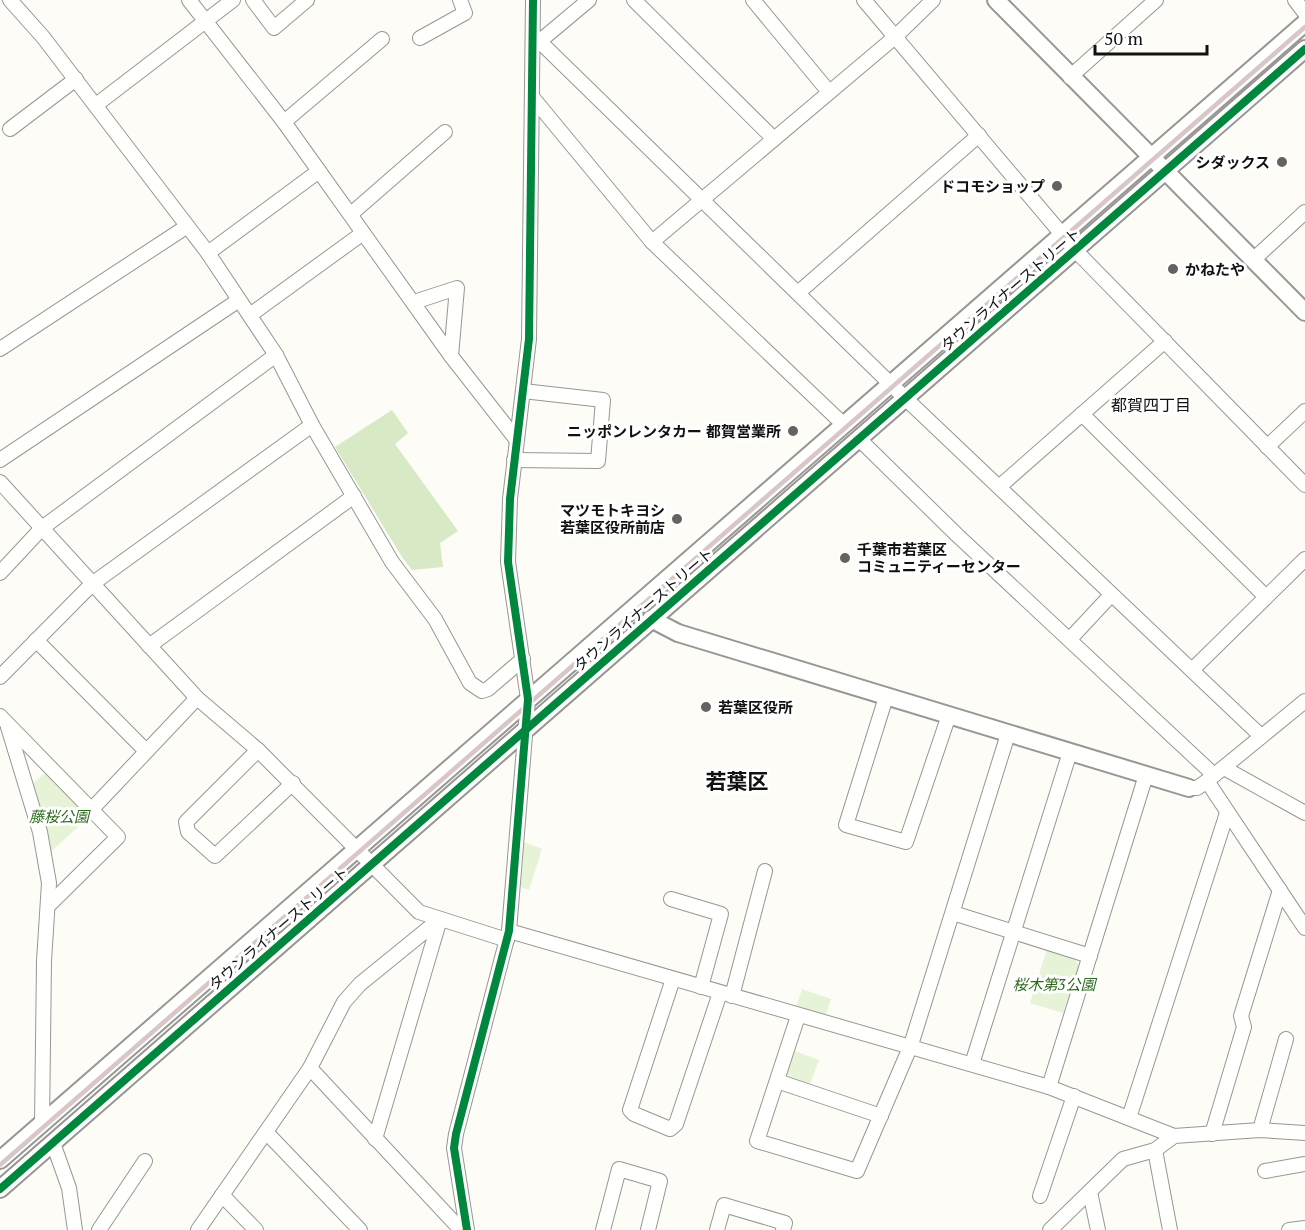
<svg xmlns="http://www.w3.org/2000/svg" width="1305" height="1230" font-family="'PT Serif','Noto Sans JP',serif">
<rect width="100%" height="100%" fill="#fdfcf7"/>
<g fill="#e7f3d7">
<polygon points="45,773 89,817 48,854 29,787"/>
<polygon points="524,842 542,849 529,890 521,887"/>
<polygon points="1047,949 1073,956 1079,966 1063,1013 1030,1003"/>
<polygon points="802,989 831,999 824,1020 795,1010"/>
<polygon points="795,1051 819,1060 809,1086 789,1078 786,1073"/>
</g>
<polygon fill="#d8eac5" points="392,410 408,433 395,444 458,531 440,543 443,567 412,570 402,557 335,447"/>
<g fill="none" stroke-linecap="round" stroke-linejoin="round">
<defs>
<g id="minor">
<polyline points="10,0 43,37 208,253 276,355 312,425 392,562 435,619 470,683 482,691 488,689 523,659"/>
<polyline points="189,0 284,122 451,356 516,439"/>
<polyline points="253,0 274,28 307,0"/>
<polyline points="634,0 774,139"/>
<polyline points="753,0 829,92"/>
<polyline points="864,0 1076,251 1305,485"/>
<polyline points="1295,0 1305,13"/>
<polyline points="533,35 905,398 1261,736"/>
<polyline points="420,38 465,13 460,0"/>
<polyline points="540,41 589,0"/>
<polyline points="1070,77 1156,0"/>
<polyline points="533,98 652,242 844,425"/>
<polyline points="96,105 233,0"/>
<polyline points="284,122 382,39"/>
<polyline points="10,129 76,79"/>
<polyline points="351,214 445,132"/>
<polyline points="652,242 895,37 933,0"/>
<polyline points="208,253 319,171"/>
<polyline points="1253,260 1305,212"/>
<polyline points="799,292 979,135"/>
<polyline points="414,302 457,288 451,356"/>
<polyline points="250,315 363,233"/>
<polyline points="0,349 186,227"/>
<polyline points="1082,414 1266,597"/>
<polyline points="859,439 957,535 1214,775"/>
<polyline points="1267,447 1305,411"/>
<polyline points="0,460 239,300"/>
<polyline points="514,460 598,461 603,400 523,391"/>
<polyline points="0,482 197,698 258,750 419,912 507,940"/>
<polyline points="999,487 1165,341"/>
<polyline points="0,573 42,528 276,355"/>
<polyline points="1070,639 1111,595"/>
<polyline points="36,640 146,751"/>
<polyline points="149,646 354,496"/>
<polyline points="1192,670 1305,559"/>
<polyline points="0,677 92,584 312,425"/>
<polyline points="886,697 846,825 906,842 949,715"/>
<polyline points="0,716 118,837 50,904"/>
<polyline points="8,727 40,832 49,883 44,961 42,1124"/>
<polyline points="258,750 186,822 188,832 215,856 293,783"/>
<polyline points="1224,768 1305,813"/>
<polyline points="1207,781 1305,928"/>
<polyline points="1189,788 1197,788 1207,781 1305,701"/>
<polyline points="92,809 197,698"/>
<polyline points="671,899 721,914 701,987"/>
<polyline points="953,913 1090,956"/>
<polyline points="509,931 1049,1087 1174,1136"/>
<polyline points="673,979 630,1110 634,1114 670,1129 676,1124 720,993"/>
<polyline points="732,996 765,871"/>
<polyline points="798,1016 757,1141 857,1171 911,1045 1008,734"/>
<polyline points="972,1064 1070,752"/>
<polyline points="310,1068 461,1230"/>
<polyline points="777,1081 881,1116"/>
<polyline points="1049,1087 1146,775"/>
<polyline points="1129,1118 1227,813"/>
<polyline points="1260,1130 1286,1039"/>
<polyline points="266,1132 360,1230"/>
<polyline points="1212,1134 1244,1027 1241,1016 1280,890"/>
<polyline points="53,1143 69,1188 75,1230"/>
<polyline points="1155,1150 1170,1230"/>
<polyline points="1265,1171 1305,1164"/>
<polyline points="1090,1192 1098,1230"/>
<polyline points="222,1195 256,1230"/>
<polyline points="1040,1196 1074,1096"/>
<polyline points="99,1230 145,1161"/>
<polyline points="198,1230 310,1068 344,1002 360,984 440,919 375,1139"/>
<polyline points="467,1230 454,1148 456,1134 509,931 528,699 508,562 510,499 529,339 533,0"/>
<polyline points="603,1230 619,1169 660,1181 648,1230"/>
<polyline points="717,1230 724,1205 785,1223 783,1230"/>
<polyline points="1050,1230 1123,1159 1155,1150 1174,1136 1260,1130 1305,1133"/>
<polyline points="1289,1230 1305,1228"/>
</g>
<g id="tertiary">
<polyline points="996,0 1305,312"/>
<polyline points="651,619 678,633 1189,788"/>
<polyline points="0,1160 1305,23"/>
<polyline points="0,1189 1305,49"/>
</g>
</defs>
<use href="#minor" stroke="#979795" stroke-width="16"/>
<use href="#tertiary" stroke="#979795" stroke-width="20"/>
<use href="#minor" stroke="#fffffe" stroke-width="14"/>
<use href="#tertiary" stroke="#fffffe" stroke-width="16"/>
<g stroke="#d9c6c7" stroke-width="4.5">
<polyline points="0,1165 1305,27"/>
<polyline points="0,1186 1305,46"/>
</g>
<defs>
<g id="cycleway">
<polyline points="0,1189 1305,49"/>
<polyline points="467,1230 454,1148 456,1134 509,931 528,699 508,562 510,499 529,339 533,0"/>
</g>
</defs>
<use href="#cycleway" stroke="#fff" stroke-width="11"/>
<use href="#cycleway" stroke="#00873e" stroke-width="8"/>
</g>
<g fill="#646362" stroke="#fff" stroke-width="2">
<circle cx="1282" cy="162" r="6"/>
<circle cx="1057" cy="186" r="6"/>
<circle cx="1173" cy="269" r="6"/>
<circle cx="793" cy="431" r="6"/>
<circle cx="677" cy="519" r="6"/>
<circle cx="845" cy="558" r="6"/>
<circle cx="706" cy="707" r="6"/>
</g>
<g text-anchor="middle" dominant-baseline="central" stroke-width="6" stroke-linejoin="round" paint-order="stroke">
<g font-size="15" font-weight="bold" fill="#111" stroke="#fff" text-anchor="end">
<text x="1270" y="162">シダックス</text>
<text x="1045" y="186">ドコモショップ</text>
<text x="1185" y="269" text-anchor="start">かねたや</text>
<text x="781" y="431">ニッポンレンタカー 都賀営業所</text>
<text x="665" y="510">マツモトキヨシ<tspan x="665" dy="17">若葉区役所前店</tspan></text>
<text x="857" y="549" text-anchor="start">千葉市若葉区<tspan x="857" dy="17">コミュニティーセンター</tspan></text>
<text x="718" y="707" text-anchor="start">若葉区役所</text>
</g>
<g font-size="15" fill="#111" stroke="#fff">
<text transform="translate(1010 289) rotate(-41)">タウンライナーストリート</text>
<text transform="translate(643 609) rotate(-41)">タウンライナーストリート</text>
<text transform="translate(278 928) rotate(-41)">タウンライナーストリート</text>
</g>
<g font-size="15" font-style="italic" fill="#2f6b1f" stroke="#fff">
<text x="59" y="816">藤桜公園</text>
<text x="1054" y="984">桜木第3公園</text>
</g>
<g font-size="16" fill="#111" stroke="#fff">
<text x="1151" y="405">都賀四丁目</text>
</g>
<g font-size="21" font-weight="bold" fill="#111" stroke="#fff">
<text x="737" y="781">若葉区</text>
</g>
</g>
<path d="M1095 45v9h112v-9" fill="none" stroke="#111111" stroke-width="3"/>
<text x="1104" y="45" font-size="18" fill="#111111" stroke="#ffffff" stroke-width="4.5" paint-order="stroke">50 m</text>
</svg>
